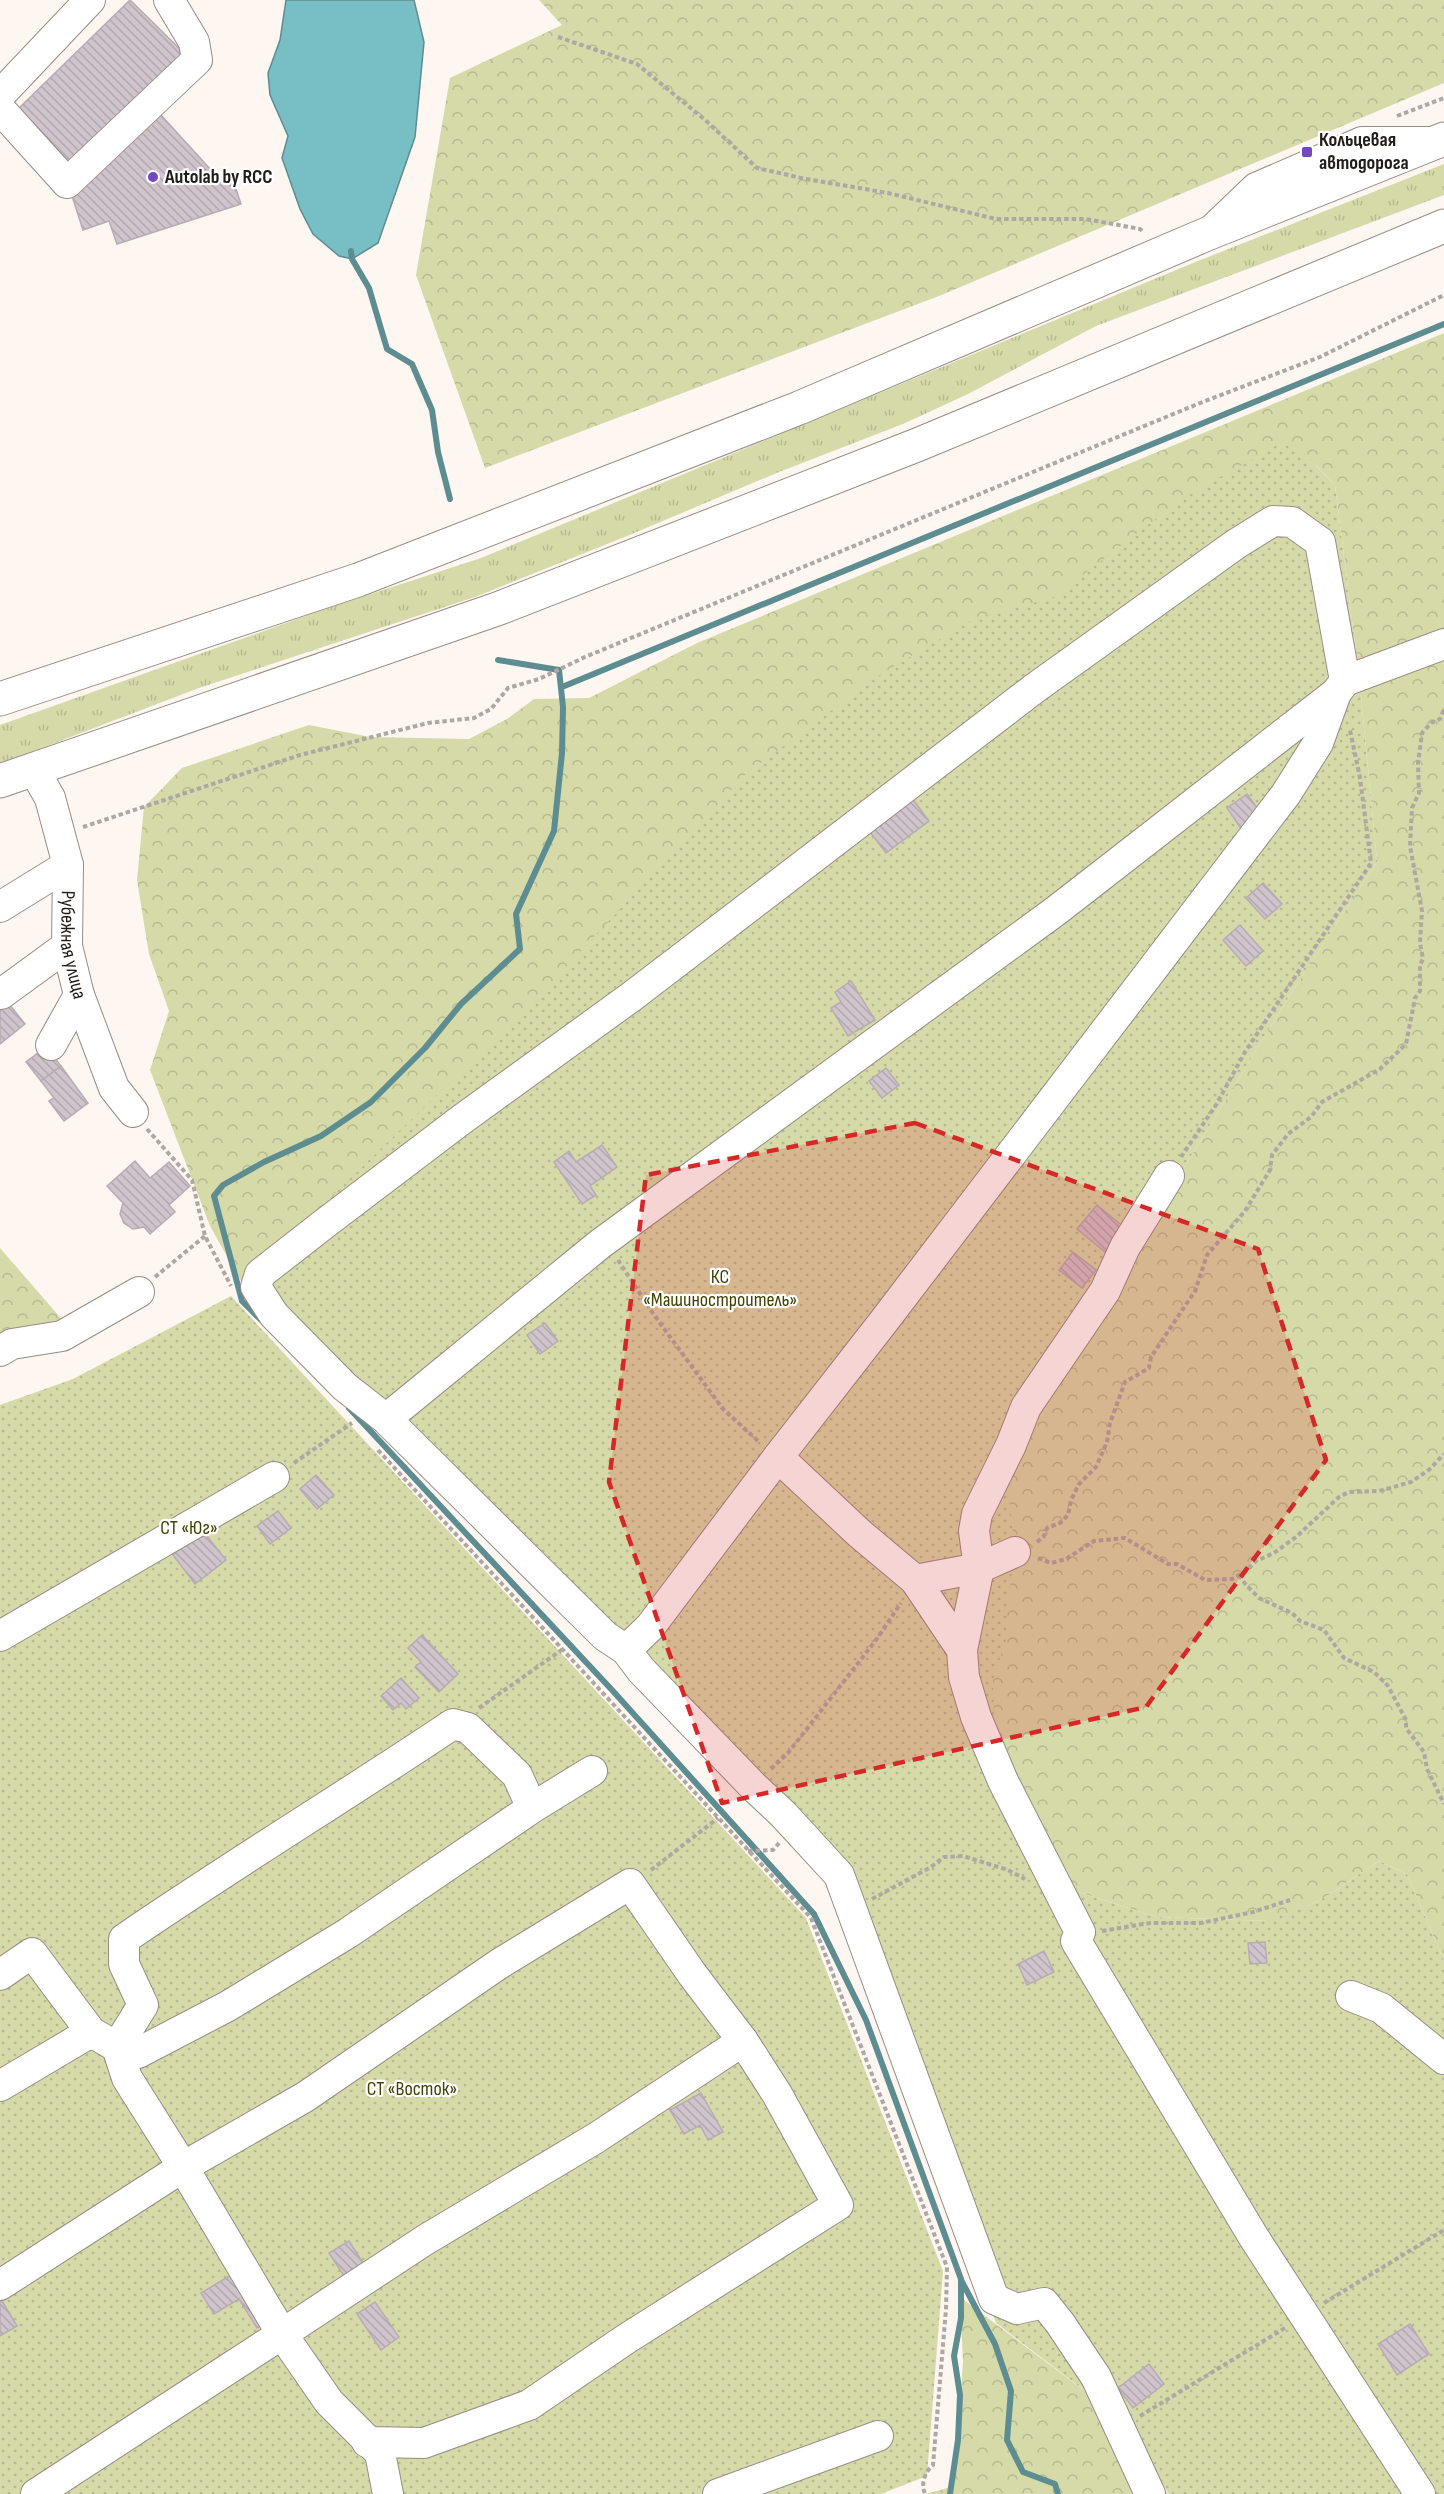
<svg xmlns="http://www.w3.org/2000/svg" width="1444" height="2494" font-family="'Sofia Sans Condensed',sans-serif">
<defs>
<pattern id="grass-tufts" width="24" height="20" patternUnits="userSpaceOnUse" patternTransform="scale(1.5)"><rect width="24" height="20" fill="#d5daa8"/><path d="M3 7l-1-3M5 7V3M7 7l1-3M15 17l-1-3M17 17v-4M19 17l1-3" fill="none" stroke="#b7ba90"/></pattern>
<pattern id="forest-crowns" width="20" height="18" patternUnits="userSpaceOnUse" patternTransform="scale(1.5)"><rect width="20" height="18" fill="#d5daa8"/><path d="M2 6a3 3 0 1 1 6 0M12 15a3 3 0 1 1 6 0" fill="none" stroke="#b7ba90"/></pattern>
<pattern id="garden-dots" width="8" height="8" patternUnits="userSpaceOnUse" patternTransform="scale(1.5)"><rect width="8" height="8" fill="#d5daa8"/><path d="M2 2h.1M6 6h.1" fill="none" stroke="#b7ba90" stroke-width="1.8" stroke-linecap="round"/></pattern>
<pattern id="building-back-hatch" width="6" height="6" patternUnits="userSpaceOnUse" patternTransform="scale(1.5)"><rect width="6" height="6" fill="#d0c4cc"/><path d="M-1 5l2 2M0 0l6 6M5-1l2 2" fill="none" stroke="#b2a8af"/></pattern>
</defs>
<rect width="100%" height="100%" fill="#fef6f1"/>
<polygon fill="url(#grass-tufts)" points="1444,164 1444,195 1096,326 968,394 903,424 779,472 627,536 475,597 199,688 0,764 0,725 331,607 481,558 1193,263"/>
<g fill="url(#forest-crowns)">
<polygon points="539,0 1444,0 1444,83 939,296 485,468 416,275 450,78 562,25"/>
<polygon points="1444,333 1444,1961 1407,1874 1379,1861 1321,1900 1268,1921 1157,1917 1072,1890 885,1592 1134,1249 1293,990 1377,862 1359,675 1335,485 1316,465 367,1186 272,1245 242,1283 210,1226 150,1070 169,1011 149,954 137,880 144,807 182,768 309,725 370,737 469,739 507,719 534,699 589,698 697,643"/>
<polygon points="0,1248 65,1323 0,1348"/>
<polygon points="960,2297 1123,2420 1168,2494 926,2494 954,2486 963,2362"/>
</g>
<g fill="url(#garden-dots)">
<polygon points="1289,438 1335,485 1359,675 1377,862 1293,990 1134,1249 1006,1471 1015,1552 1007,1606 1006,1639 993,1680 994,1723 1072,1890 1157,1917 1267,1921 1321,1900 1379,1861 1407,1874 1444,1961 1444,2494 1169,2494 1123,2420 996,2323 831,1889 617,1662 242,1283 536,999 747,773 881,674 972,620 1054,597 1179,501"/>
<polygon points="231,1296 806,1918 943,2271 927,2476 881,2494 0,2494 0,1405 73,1379"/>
</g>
<polygon fill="#78bec5" stroke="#5e8d91" stroke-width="1.5" points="286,0 414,0 424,42 415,137 378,243 352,259 339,256 313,234 300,209 282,158 288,136 270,95 268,73 280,40"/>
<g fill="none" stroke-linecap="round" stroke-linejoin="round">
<g stroke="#5e8d91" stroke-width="6">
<polyline points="351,251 352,259 369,288 387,349 412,364 432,410 438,452 450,499"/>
<polyline points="562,687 1444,324"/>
<polyline points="261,1320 242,1301 214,1196 223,1185 264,1162 321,1136 371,1102 425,1048 461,1004 520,949 516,914 554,831 562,753 563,707 559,670 498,660"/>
<polyline points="349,1408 612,1690 814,1914 866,2020 961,2279 961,2318 954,2356 960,2395 958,2440 950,2494"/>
<polyline points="961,2280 995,2344 1011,2391 1007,2440 1023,2472 1055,2484 1058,2494"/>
</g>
</g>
<g fill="url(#building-back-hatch)" stroke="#b8acb4" stroke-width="1.5">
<polygon points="130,0 184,53 71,164 18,109"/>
<polygon points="160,114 211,170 215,180 231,174 241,204 117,244 109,221 83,230 72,196"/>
<polygon points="909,794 929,821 886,853 866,827"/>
<polygon points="1247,794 1263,816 1242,830 1227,808"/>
<polygon points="1263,883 1282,904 1265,919 1246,898"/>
<polygon points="1240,925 1263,951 1246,966 1223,940"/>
<polygon points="851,981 875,1020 848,1036 831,1008 841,1002 835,992"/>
<polygon points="9,1004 25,1024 0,1044 0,1011"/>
<polygon points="46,1047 61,1066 41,1081 26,1062"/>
<polygon points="61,1066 88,1103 64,1121 49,1101 54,1098 41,1081"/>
<polygon points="886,1068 899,1085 882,1098 869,1081"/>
<polygon points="602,1145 617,1167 590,1186 596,1195 582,1204 554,1162 569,1151 576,1162"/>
<polygon points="135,1161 150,1178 169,1162 190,1186 169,1205 175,1212 150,1234 144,1227 133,1229 124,1223 120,1214 123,1203 107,1186"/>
<polygon points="1097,1205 1125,1228 1105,1252 1077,1229"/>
<polygon points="1073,1252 1096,1270 1082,1288 1059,1270"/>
<polygon points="545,1323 558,1341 540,1354 527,1335"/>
<polygon points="316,1475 334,1495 317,1509 300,1489"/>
<polygon points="278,1511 291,1528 270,1544 257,1526"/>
<polygon points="203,1531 226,1560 195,1584 173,1555"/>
<polygon points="422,1635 458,1674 439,1692 415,1667 421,1662 408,1648"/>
<polygon points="401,1678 419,1698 406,1709 401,1703 393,1710 381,1696"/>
<polygon points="1265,1942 1267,1963 1250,1964 1248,1943"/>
<polygon points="1044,1951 1054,1972 1027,1985 1018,1964"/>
<polygon points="701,2093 723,2132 708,2140 700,2125 684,2134 670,2110"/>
<polygon points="349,2241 365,2266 346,2279 329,2253"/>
<polygon points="236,2272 267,2322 257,2328 239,2299 214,2314 201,2293"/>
<polygon points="2,2301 17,2326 0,2336 0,2302"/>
<polygon points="375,2302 399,2337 381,2350 357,2314"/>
<polygon points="1410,2324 1429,2354 1397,2375 1378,2344"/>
<polygon points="1149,2364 1164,2384 1133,2408 1118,2388"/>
</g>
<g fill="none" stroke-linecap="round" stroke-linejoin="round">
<defs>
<g id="minor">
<polyline points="0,95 90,0"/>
<polyline points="0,109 67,183 197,60 194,42 169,0"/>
<polyline points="1211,231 1256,188 1362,142 1431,142"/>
<polyline points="1345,681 1444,644"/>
<polyline points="1336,693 1318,743 1286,794 884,1321 778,1457 859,1533 915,1580 962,1650 964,1677 976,1717 1003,1781 1080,1932 1076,1941 1253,2236 1420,2494"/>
<path id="s1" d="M34,770L50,798L68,865L67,946L79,995L114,1088L133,1112"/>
<polyline points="0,907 68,865"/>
<polyline points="1,994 67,946"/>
<polyline points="51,1045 79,995"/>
<polyline points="0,1351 12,1344 62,1336 139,1292"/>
<polyline points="386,1419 600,1244 1057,910 1336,693 1345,681 1320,542 1292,522 1273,521 1236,544 1035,688 631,997 461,1120 324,1224 260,1274 256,1287 274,1315 345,1387 386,1419 605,1636 626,1650 650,1627 778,1457"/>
<polyline points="915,1580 979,1568 1015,1552"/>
<polyline points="0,1636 274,1477"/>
<polyline points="626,1650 641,1670 753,1786 783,1814 839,1875 994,2299 1017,2309 1044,2303 1060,2323 1096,2377 1150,2494"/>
<polyline points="962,1650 979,1568 974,1531 977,1514 1011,1445 1026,1407 1105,1291 1125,1247 1169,1176"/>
<path d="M532,1808L348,1933L228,2006L138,2053L117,2047L143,2005L124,1964V1939C232,1865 344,1797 453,1724L468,1728L517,1775L532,1808L592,1771"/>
<polyline points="0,1975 32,1953 91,2032 0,2086"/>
<polyline points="1351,1996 1381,2008 1444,2059"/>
<polyline points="0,2285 183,2167 305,2097 499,1964 630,1884 692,1974 743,2041 777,2094 838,2205 626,2339 529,2405 424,2443 367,2442"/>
<polyline points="36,2494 282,2334 183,2167 127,2078 117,2047 91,2032"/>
<polyline points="388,2494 380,2453 329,2402 282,2334 425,2240 596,2138 743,2041"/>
<polyline points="718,2494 878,2436"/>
</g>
<g id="major">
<polyline points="0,699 358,580 799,408 1207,234 1444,139"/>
<polyline points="0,781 497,609 917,445 1444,226"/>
</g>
</defs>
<use href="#minor" stroke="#988c85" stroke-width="32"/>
<use href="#major" stroke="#988c85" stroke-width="35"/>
<g stroke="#aea7a3" stroke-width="4" stroke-dasharray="4.5 3" stroke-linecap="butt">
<polyline points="558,37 637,64 704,119 757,168 806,179 888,193 996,219 1086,219 1140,229 1143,232"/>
<polyline points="1397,116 1444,98"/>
<polyline points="83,827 300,755 428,723 474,718 491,709 508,688 539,679 585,657 1200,403 1320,357 1444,295"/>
<polyline points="147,1129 192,1180 205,1236 231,1286"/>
<polyline points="1181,1157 1216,1105 1245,1052 1371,863 1360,778 1350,730"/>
<polyline points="618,1260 654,1315 723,1409 758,1441"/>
<polyline points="155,1277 205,1236"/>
<path d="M378,1450L811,1918L947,2267L946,2309L933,2465C924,2473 921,2483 925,2494"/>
<polyline points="294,1463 352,1423"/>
<polyline points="1037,1542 1044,1536 1047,1528 1060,1523 1068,1515 1071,1500 1079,1484 1096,1467 1107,1442 1110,1423 1125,1382 1149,1368 1151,1357 1195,1291 1207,1255 1245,1211 1270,1170 1272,1155 1288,1134 1311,1117 1322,1102 1380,1069 1406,1044 1415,998 1420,991 1420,965 1423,959 1420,943 1422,911 1410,846 1412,808 1419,793 1418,763 1422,733 1431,723 1440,719 1444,709"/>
<polyline points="1038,1558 1051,1563 1066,1559 1094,1541 1125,1538 1168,1564 1177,1564 1205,1580 1232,1579 1245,1572 1256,1561 1274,1553 1296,1537 1339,1497 1349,1492 1379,1491 1411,1482 1430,1469 1444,1454"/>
<polyline points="1239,1575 1246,1585 1259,1598 1292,1613 1300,1621 1324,1630 1344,1658 1374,1672 1388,1686 1406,1720 1406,1728 1424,1752 1427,1769 1444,1804"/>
<polyline points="479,1708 563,1649"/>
<polyline points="771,1769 788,1753 876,1640 901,1603"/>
<polyline points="748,1851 773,1850 779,1843"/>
<polyline points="651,1870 718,1818"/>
<polyline points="872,1899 931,1867 944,1857 963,1856 1008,1870 1025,1879"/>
<polyline points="1102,1931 1150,1923 1201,1923 1253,1912 1290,1900"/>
<polyline points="1324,2303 1444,2230"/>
<polyline points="1140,2416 1285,2328"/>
</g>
<use href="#minor" stroke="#fff" stroke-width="30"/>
<use href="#major" stroke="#fff" stroke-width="33"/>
</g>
<path fill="#d62828" fill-opacity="0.2" stroke="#d62828" stroke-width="4.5" stroke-dasharray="12 8" stroke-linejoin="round" d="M915,1123L1258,1249L1326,1460L1146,1707L722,1803L609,1482L646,1175Z"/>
<g fill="#7647bf" stroke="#fff" stroke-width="2">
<rect x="1301" y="146" width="12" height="12" rx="3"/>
<circle cx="153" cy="177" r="6"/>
</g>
<g text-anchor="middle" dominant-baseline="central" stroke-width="4.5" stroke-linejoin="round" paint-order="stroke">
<g font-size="20" font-weight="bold" fill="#201c19" stroke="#fff" text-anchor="start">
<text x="1319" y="140">Кольцевая<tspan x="1319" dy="23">автодорога</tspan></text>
<text x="165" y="177">Autolab by RCC</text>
</g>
<g font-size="20" fill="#201c19" stroke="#fff">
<text stroke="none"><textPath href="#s1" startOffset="182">Рубежная улица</textPath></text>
</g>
<g font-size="20" fill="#3f4200" stroke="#fff">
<text x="720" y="1277">КС<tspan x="720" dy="23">«Машиностроитель»</tspan></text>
<text x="189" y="1528">СТ «Юг»</text>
<text x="412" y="2089">СТ «Восток»</text>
</g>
</g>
</svg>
